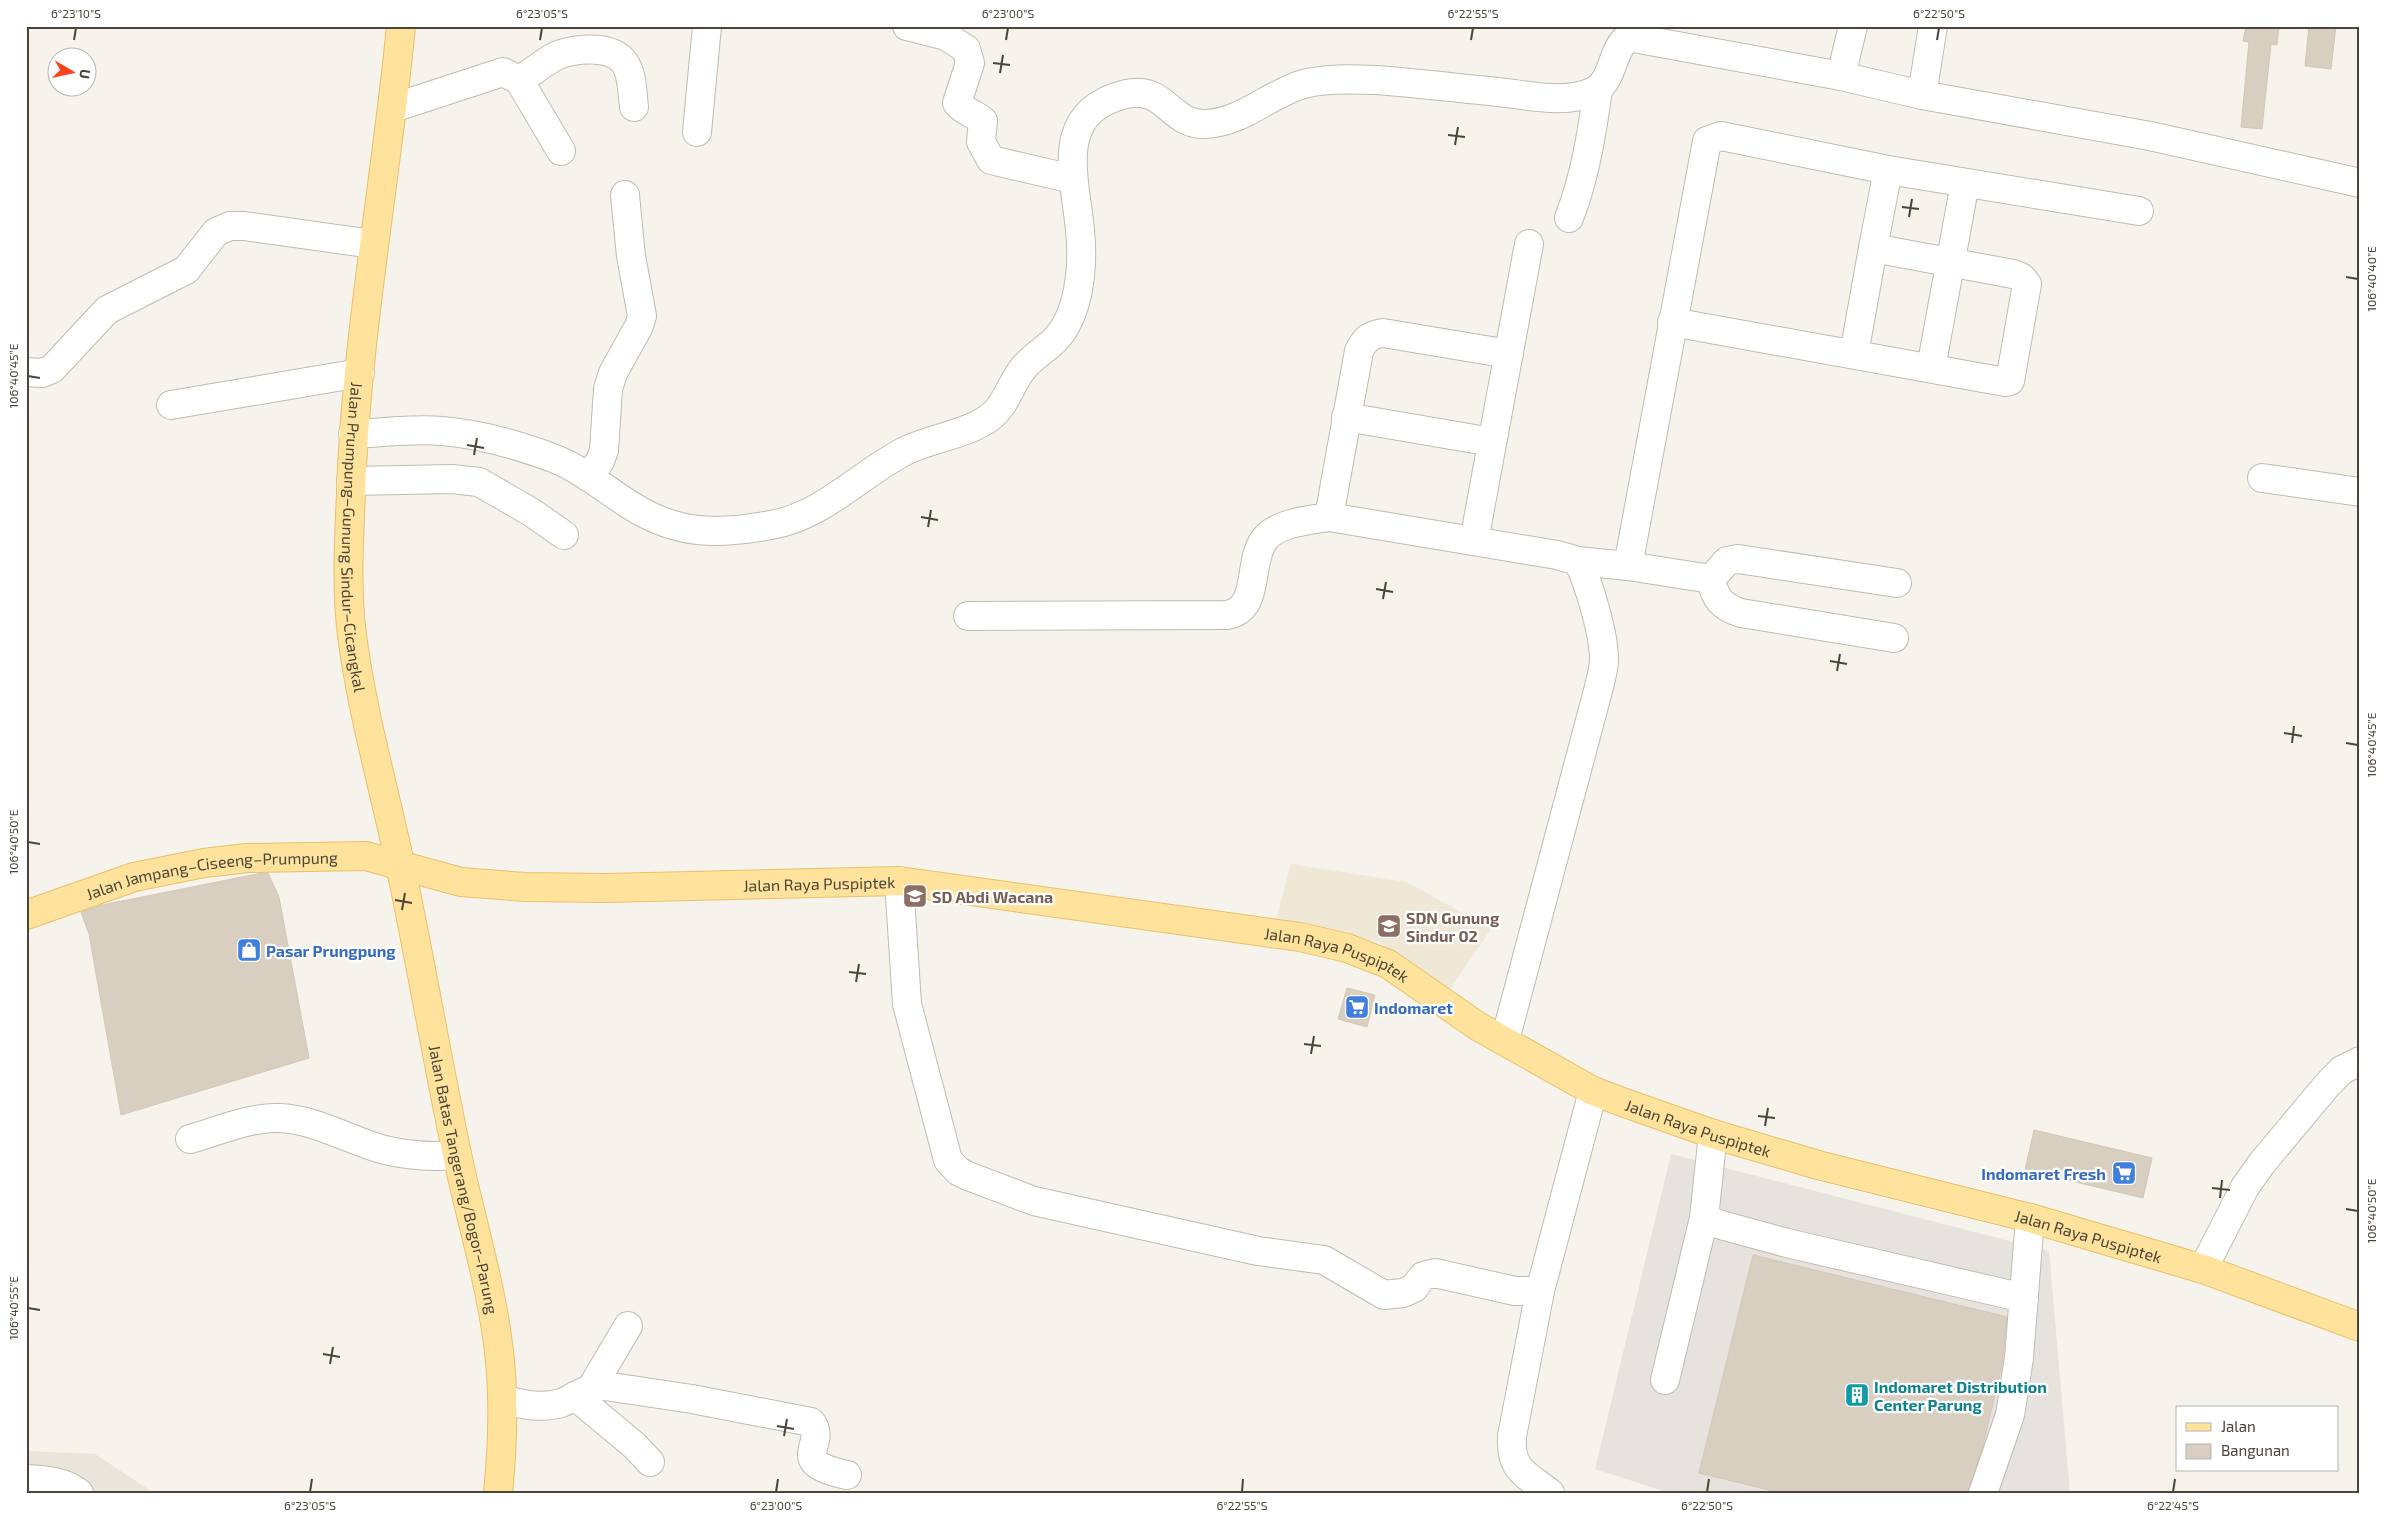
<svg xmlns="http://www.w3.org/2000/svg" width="2386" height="1519" font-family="'Exo 2',sans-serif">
<rect width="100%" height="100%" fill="#f6f3ec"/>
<polygon fill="#eae5da" points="26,1451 95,1454 154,1493 26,1493"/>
<polygon fill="#e6e2dd" points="1671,1154 2049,1251 2070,1493 1670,1493 1595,1469"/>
<polygon fill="#efe8d6" points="1291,864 1407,882 1491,929 1450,989 1378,941 1275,923"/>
<g fill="#d8cfc1" stroke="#d3c7b4">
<polygon points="2246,26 2279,26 2277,45 2271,44 2262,129 2241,127 2249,42 2243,41"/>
<polygon points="2309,26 2336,26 2331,69 2305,66"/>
<polygon points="262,873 268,873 279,897 309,1058 121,1115 89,934 81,912 102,905"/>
<polygon points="1347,988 1375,995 1367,1027 1338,1019"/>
<polygon points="2034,1130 2152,1158 2143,1198 2025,1170"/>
<polygon points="1753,1255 2007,1317 2002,1366 1982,1449 1968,1493 1782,1493 1699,1473"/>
</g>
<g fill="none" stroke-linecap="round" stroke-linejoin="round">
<defs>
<g id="minor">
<path d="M907,26L946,36L966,49L970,63L957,103C964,112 974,113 983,121L981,142L991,160L1073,179"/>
<polyline points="1841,76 1853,26"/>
<path d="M519,80C532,73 545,61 558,55C576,48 611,45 624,62C633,74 632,93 634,107"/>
<polyline points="1922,95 1933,26"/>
<polyline points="393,108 503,72 519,80 561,151"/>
<polyline points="697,132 707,26"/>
<path d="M1569,218C1585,177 1592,133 1598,89"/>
<polyline points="1672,322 2005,382 2010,381 2027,284 2021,277 2013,274 1873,248 1888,170"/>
<polyline points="1854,354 1873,248"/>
<polyline points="1931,368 1965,183"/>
<polyline points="26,372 42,373 52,369 107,310 186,270 216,232 230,226 244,226 373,244"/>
<polyline points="171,405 360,373"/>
<polyline points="1346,417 1492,442"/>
<path d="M353,434C382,433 413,428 442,431C479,434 518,445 553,458C581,469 605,489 630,505C677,535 717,535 771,525C823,516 859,475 905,451C931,438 965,435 989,418C1008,404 1010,382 1026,365C1039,351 1056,344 1066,325C1081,298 1083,260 1080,230C1075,176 1052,112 1126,94C1166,85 1170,126 1206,124C1243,122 1268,95 1303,84C1325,78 1354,79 1376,80C1417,83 1457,88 1498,92C1528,95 1566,105 1594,91C1614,81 1611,50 1628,37L1841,76L1922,95L2150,136L2360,183"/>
<polyline points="588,477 600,461 604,450 608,389 613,373 639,326 642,316 631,256 625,195"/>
<polyline points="2262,478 2360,492"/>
<polyline points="351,481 452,479 479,482 531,512 564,535"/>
<path d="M1329,517L1359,351C1365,339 1370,335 1383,333L1509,354"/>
<polyline points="1474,541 1529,244"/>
<polyline points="1578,561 1628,566 1711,579 1727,561 1738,559 1897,583"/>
<polyline points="1628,566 1707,141 1721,136 1888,170 2139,211"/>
<path d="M1711,579C1715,599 1722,607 1741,613L1894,638"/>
<path d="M968,616L1227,615C1261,609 1247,564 1264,540C1276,523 1309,520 1329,517L1557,555L1578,561C1589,584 1604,633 1604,660C1604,668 1601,678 1599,687L1505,1040"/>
<polyline points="899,881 907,1004 948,1160 958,1171 968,1176 1034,1201 1258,1251 1324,1260 1384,1295 1403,1293 1414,1288 1423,1276 1435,1273 1515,1291 1540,1291"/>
<polyline points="1713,1134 1704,1218 1721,1225 1787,1243 2024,1298"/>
<path d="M190,1139C218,1131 250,1117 279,1118C316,1119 350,1141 385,1150C409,1156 433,1157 457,1155"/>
<polyline points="2203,1269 2245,1187 2262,1163 2328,1084 2342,1070 2360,1061"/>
<polyline points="1665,1380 1704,1218"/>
<polyline points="592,1387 628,1326"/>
<polyline points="575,1396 635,1446 650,1462"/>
<path d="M503,1400C522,1404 541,1409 561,1403C577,1397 587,1387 605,1386L692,1399L811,1422C829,1445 784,1462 847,1475"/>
<path d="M26,1479C45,1480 64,1481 79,1493"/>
<path d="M1550,1493C1525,1473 1510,1471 1512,1436L1540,1291L1593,1091"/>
<polyline points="1983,1493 2010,1415 2019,1358 2030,1218"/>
</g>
<g id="major">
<path id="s1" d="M401,26C386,182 356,337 351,493C349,540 346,588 352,635C362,714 385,791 401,869C421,964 437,1059 457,1154C470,1217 490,1280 498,1344C505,1394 503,1443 498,1493"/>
<path id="s2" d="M26,915L134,877L204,863L247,858L366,856L461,882L525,887L606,888L899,881L1300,937L1347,948L1388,964L1479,1027L1593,1091L1625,1103L1713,1134L1818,1165L2030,1218L2203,1269L2360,1327"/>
</g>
</defs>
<use href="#minor" stroke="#c2bbae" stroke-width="30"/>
<use href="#major" stroke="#e6c16a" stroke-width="30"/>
<use href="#minor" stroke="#fff" stroke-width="28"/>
<use href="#major" stroke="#ffe39c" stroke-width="28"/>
</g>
<path fill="none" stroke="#4b4439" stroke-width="2" d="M74,40L76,28M540,40L542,28M1006,40L1008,28M1471,40L1473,28M1937,40L1939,28M993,63L1010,65M1000,73L1003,55M1448,135L1465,137M1455,145L1458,127M1902,207L1919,209M1909,217L1912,199M2346,277L2358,279M28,376L40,378M467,445L484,448M474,455L477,438M921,517L938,520M928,527L931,510M1376,589L1393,592M1383,599L1386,582M1830,661L1847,664M1837,671L1840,654M2284,733L2302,736M2292,743L2294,726M2346,743L2358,745M28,842L40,844M395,900L412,903M402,910L405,893M849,972L866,974M856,982L859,964M1304,1044L1321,1046M1311,1054L1314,1036M1758,1116L1775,1118M1765,1126L1768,1108M2212,1188L2230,1190M2220,1198L2222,1180M2346,1209L2358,1211M28,1308L40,1310M323,1354L340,1357M330,1364L333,1347M777,1426L794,1429M784,1436L787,1419M310,1492L312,1479M776,1492L778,1479M1242,1492L1243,1479M1707,1492L1709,1479M2173,1492L2175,1479"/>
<defs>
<symbol id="school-square" viewBox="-11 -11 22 22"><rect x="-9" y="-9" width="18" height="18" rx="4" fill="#8d6e63" stroke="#fff"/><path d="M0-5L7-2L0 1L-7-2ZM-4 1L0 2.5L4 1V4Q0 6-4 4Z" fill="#fff"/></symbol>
<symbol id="shop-square" viewBox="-11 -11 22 22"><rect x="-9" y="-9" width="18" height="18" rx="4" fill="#3f7fe0" stroke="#fff"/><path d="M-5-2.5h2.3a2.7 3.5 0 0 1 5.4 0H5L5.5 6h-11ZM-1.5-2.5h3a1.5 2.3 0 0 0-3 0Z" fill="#fff"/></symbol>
<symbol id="supermarket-square" viewBox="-11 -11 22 22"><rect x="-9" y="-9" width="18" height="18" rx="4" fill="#3f7fe0" stroke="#fff"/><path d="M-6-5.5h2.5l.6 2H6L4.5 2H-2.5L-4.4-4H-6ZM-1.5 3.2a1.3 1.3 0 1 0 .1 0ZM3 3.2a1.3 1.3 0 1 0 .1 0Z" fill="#fff"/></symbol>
<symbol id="building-square" viewBox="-11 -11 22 22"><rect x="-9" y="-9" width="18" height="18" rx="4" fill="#0f9aa8" stroke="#fff"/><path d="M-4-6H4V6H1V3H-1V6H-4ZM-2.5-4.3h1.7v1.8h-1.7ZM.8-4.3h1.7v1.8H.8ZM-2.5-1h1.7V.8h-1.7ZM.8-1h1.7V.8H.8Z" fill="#fff"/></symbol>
</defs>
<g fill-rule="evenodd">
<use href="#school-square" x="901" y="882" width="28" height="28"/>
<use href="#school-square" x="1375" y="912" width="28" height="28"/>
<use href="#shop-square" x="235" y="936" width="28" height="28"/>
<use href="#supermarket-square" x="1343" y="993" width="28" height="28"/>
<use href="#supermarket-square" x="2110" y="1159" width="28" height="28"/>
<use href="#building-square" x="1843" y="1381" width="28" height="28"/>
</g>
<g text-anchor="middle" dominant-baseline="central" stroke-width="4.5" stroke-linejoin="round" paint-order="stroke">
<g font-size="16" fill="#4b4439" stroke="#fff">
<text stroke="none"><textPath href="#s1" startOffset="514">Jalan Prumpung–Gunung Sindur–Cicangkal</textPath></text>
<text stroke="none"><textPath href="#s2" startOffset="192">Jalan Jampang–Ciseeng–Prumpung</textPath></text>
<text stroke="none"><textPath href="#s2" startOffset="805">Jalan Raya Puspiptek</textPath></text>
<text stroke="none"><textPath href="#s2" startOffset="1330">Jalan Raya Puspiptek</textPath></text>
<text stroke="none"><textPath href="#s2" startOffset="1735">Jalan Raya Puspiptek</textPath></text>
<text stroke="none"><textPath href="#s1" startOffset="1168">Jalan Batas Tangerang/Bogor–Parung</textPath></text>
<text stroke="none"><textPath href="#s2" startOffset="2140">Jalan Raya Puspiptek</textPath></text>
</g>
<g font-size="16" font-weight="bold" fill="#785e54" stroke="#fff" text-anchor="start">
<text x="932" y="896">SD Abdi Wacana</text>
<text x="1406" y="917">SDN Gunung<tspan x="1406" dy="18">Sindur 02</tspan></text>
</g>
<g font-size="16" font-weight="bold" fill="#366cbe" stroke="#fff" text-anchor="start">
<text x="266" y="950">Pasar Prungpung</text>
<text x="1374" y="1007">Indomaret</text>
<text x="2106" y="1173" text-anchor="end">Indomaret Fresh</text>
</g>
<g font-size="16" font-weight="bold" fill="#0d838f" stroke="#fff" text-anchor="start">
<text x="1874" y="1386">Indomaret Distribution<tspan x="1874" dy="18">Center Parung</tspan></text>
</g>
</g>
<rect width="2386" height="1519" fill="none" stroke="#ffffff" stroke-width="55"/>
<rect x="2176" y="1406" width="162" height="65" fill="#ffffff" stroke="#b7b4b0"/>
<rect x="2186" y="1423" width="25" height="8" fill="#ffe39c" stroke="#b7b4b0"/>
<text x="2221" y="1432" font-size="15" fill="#4b4439">Jalan</text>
<rect x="2186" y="1444" width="25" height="15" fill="#d8cfc1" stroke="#b7b4b0"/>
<text x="2221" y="1456" font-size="15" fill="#4b4439">Bangunan</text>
<g transform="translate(72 72) rotate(99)"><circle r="24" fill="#ffffff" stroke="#b7b4b0"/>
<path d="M0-4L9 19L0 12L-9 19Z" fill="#fc3f1d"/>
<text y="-8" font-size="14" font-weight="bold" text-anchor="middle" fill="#4b4439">U</text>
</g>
<rect x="28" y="28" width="2330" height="1464" fill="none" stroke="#4b4439" stroke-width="2"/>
<g font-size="12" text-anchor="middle" fill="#4b4439">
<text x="76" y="18">6°23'10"S</text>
<text x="542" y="18">6°23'05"S</text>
<text x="1008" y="18">6°23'00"S</text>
<text x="1473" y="18">6°22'55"S</text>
<text x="1939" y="18">6°22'50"S</text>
<text transform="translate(2372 279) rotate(-90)" y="4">106°40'40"E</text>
<text transform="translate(14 376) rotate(-90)" y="4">106°40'45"E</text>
<text transform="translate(2372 745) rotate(-90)" y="4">106°40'45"E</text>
<text transform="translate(14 842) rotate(-90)" y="4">106°40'50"E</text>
<text transform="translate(2372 1211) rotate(-90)" y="4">106°40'50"E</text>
<text transform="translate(14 1308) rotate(-90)" y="4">106°40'55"E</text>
<text x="310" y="1510">6°23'05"S</text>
<text x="776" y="1510">6°23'00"S</text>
<text x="1242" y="1510">6°22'55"S</text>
<text x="1707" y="1510">6°22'50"S</text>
<text x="2173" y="1510">6°22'45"S</text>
</g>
</svg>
